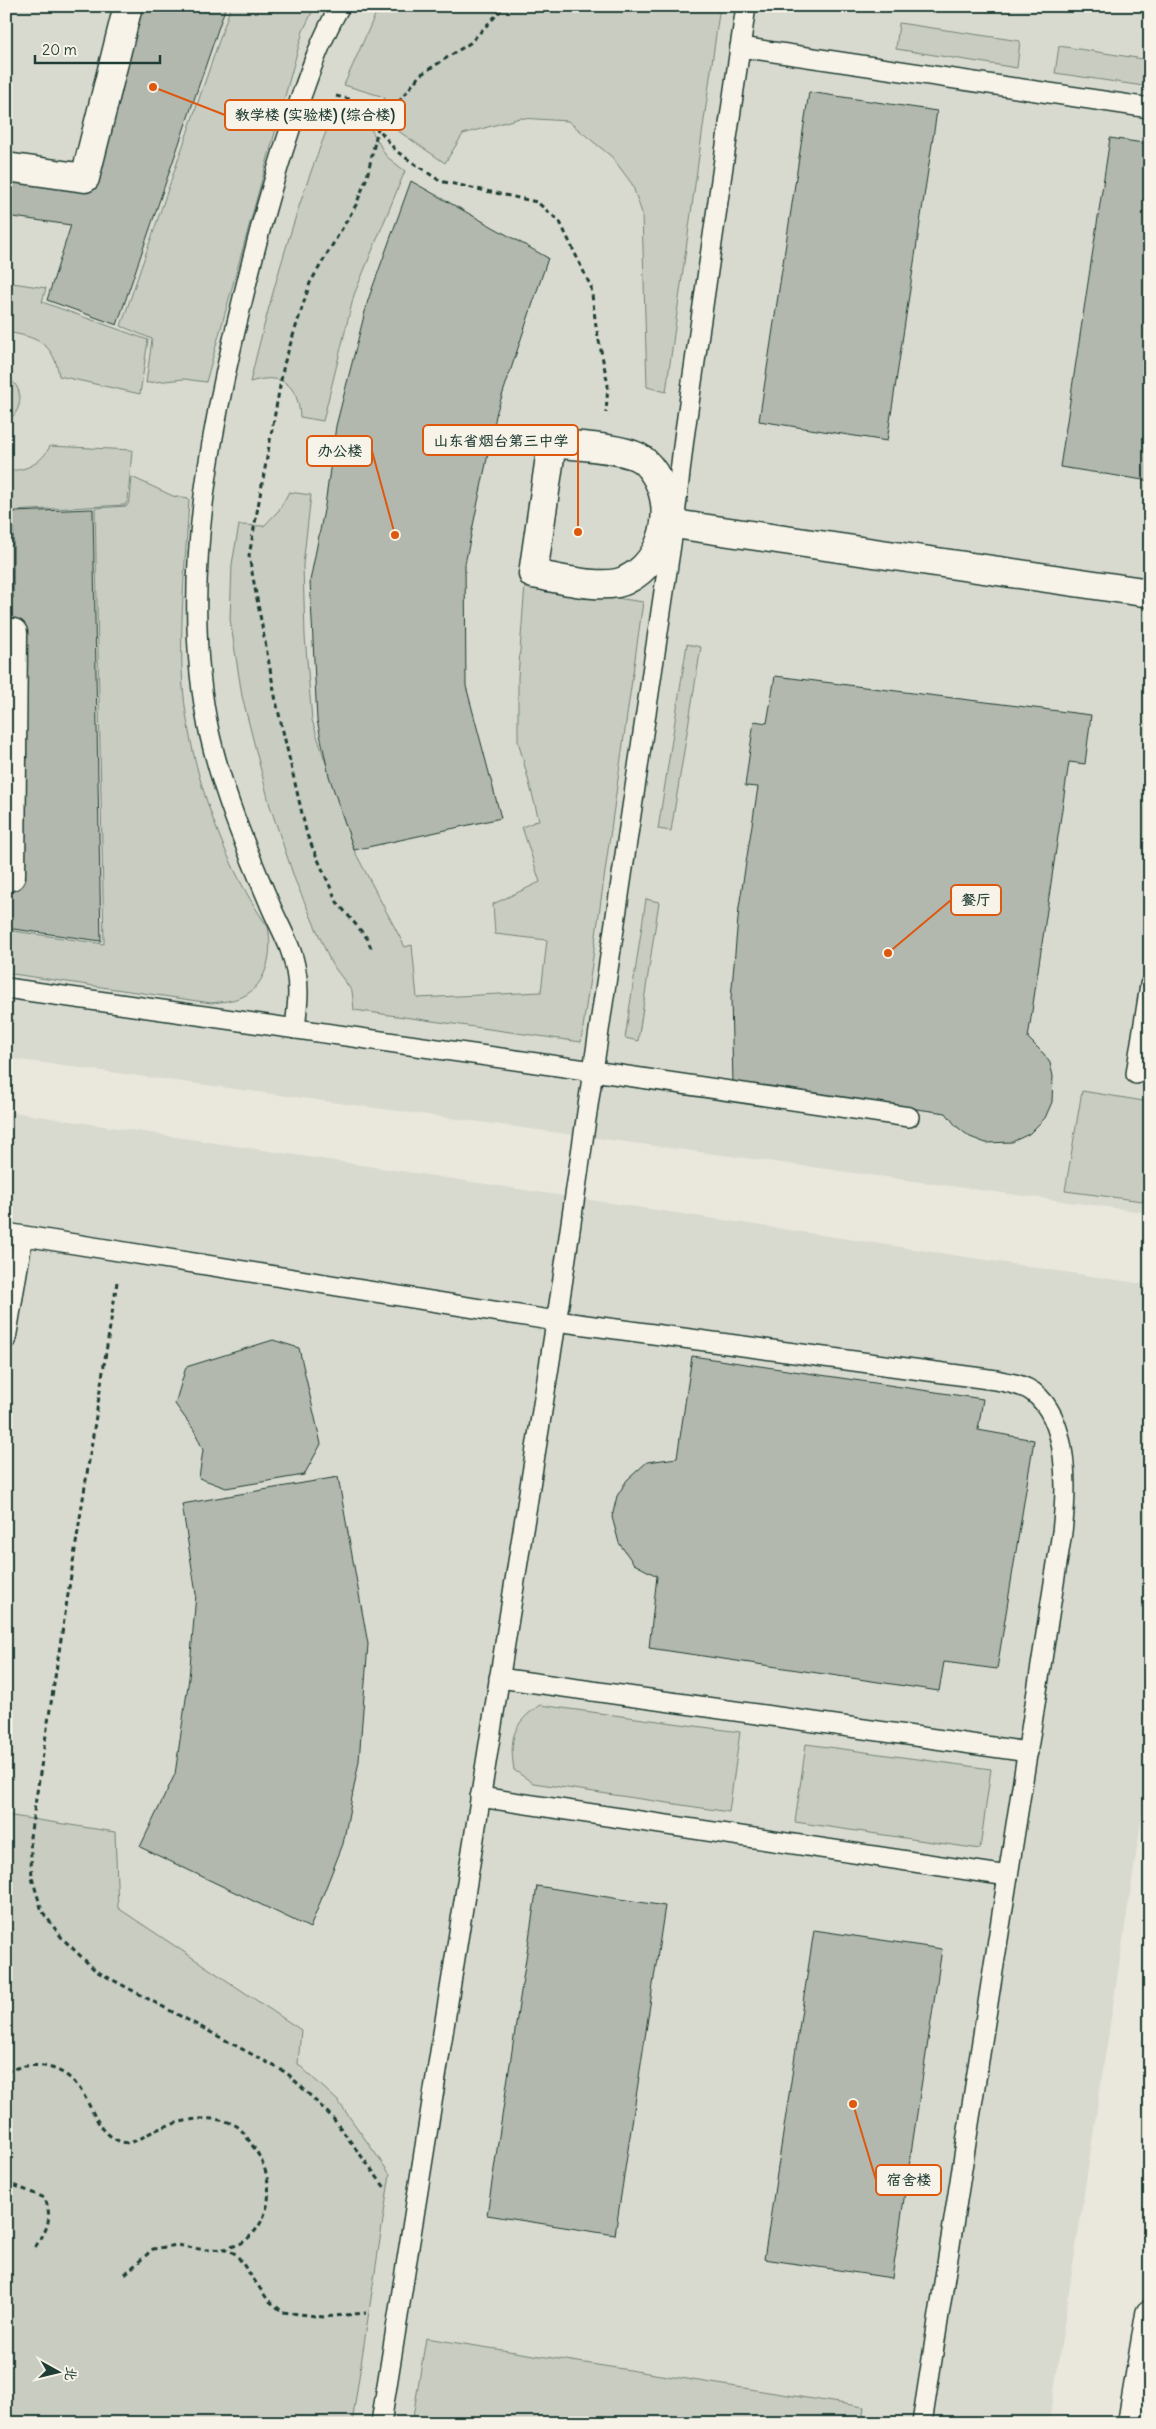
<svg xmlns="http://www.w3.org/2000/svg" width="1156" height="2429" font-family="Delius,'LXGW WenKai TC',sans-serif">
<rect width="100%" height="100%" fill="#eae8dd"/>
<filter id="ink" filterUnits="userSpaceOnUse"><feTurbulence type="fractalNoise" baseFrequency=".02" numOctaves="2"/><feDisplacementMap in="SourceGraphic" scale="10" xChannelSelector="R" yChannelSelector="G"/><feConvolveMatrix kernelMatrix="1 2 1 2 8 2 1 2 1" color-interpolation-filters="sRGB"/></filter>
<g filter="url(#ink)">
<g fill="#d9dacf">
<polygon points="6,6 1150,6 1150,1213 6,1058"/>
<polygon points="6,1111 1150,1285 1150,1764 1049,2423 6,2423"/>
</g>
<g fill="#c8ccc1" stroke="#74847a">
<polygon points="231,6 315,6 303,31 206,382 184,379 146,383 152,339 121,326"/>
<polygon points="379,6 720,6 666,392 647,387 642,213 632,184 612,157 568,121 520,118 463,134 445,163 391,126 384,97 344,85"/>
<polygon points="899,23 1020,41 1017,68 896,49"/>
<polygon points="1059,46 1150,60 1150,87 1055,73"/>
<path d="M334,112L366,113L371,129L386,156L405,171L354,295L323,421L300,417C298,385 283,372 250,382C272,290 298,199 334,112Z"/>
<path d="M6,282L46,288L42,302L148,340L140,394L59,376C54,343 37,337 6,332Z"/>
<path d="M6,377C26,387 23,412 6,422Z"/>
<path d="M50,446L132,450L128,500L125,505L12,511V541L6,540V470C25,472 42,463 50,446Z"/>
<path d="M132,477L173,496L189,499C186,556 180,613 182,670C185,754 219,858 268,927C273,951 268,985 242,997C232,1001 221,1002 211,1003L6,973V930L104,944L95,508L127,506L130,499Z"/>
<polygon points="289,492 311,495 303,565 305,636 312,720 354,850 405,947 412,945 417,998 541,992 547,940 495,934 493,904 540,882 522,827 539,820 518,741 518,677 525,584 643,602 581,1042 354,1010 352,991 331,963 295,880 270,806 242,696 230,619 232,564 239,525 264,526 279,510"/>
<polygon points="687,644 701,647 671,831 658,829"/>
<polygon points="646,899 659,902 638,1041 625,1038"/>
<polygon points="1082,1091 1150,1102 1150,1202 1065,1191"/>
<path d="M540,1705L740,1732L729,1812L533,1783L514,1770C509,1738 513,1723 540,1705Z"/>
<polygon points="806,1744 991,1769 980,1849 795,1822"/>
<polygon points="6,1815 115,1832 118,1908 301,2030 298,2064 338,2101 390,2174 352,2423 6,2423"/>
<polygon points="426,2338 864,2407 862,2423 412,2423"/>
</g>
<g fill="#b2b8ae" stroke="#1f3d34">
<polygon points="128,6 226,6 117,325 47,300 71,225 6,216 6,167 85,178"/>
<polygon points="809,92 937,111 887,441 759,421"/>
<polygon points="1110,138 1150,144 1150,481 1060,467"/>
<polygon points="411,181 548,258 497,411 465,564 466,686 501,818 354,850 329,776 317,720 310,581 325,505 336,426 368,300"/>
<polygon points="93,509 101,941 6,928 6,597 13,598 13,512"/>
<polygon points="775,676 1091,715 1085,764 1069,762 1028,1038 1044,1054 1050,1063 1053,1076 1052,1102 1045,1118 1029,1134 1012,1142 986,1143 970,1137 956,1126 946,1113 733,1084 731,998 739,907 758,787 745,786 754,721 767,723"/>
<polygon points="273,1340 299,1348 321,1444 304,1475 226,1488 199,1478 203,1450 194,1430 175,1404 186,1367"/>
<polygon points="692,1356 983,1399 978,1430 1034,1440 997,1669 944,1662 939,1691 649,1648 657,1576 634,1564 619,1543 612,1517 617,1496 627,1480 647,1462 677,1458"/>
<polygon points="338,1477 368,1644 359,1761 343,1844 310,1928 140,1847 175,1774 189,1678 196,1594 182,1504"/>
<polygon points="537,1886 665,1906 615,2235 487,2215"/>
<polygon points="814,1930 942,1949 892,2278 764,2259"/>
</g>
<g fill="none" stroke-linecap="round" stroke-linejoin="round">
<defs>
<g id="service">
<polyline points="740,47 1150,108"/>
<polyline points="6,988 593,1071 674,524 684,438 746,6"/>
<path d="M295,1029C297,1009 300,990 296,971C292,945 278,925 269,902C246,848 223,793 210,736C175,579 215,410 253,257C265,209 279,162 295,114C308,77 320,40 340,6"/>
<polyline points="1136,1074 1150,985"/>
<path d="M6,1233L556,1321L996,1380C1009,1383 1022,1384 1033,1392C1070,1420 1067,1491 1062,1532L922,2423"/>
<polyline points="6,1339 23,1236"/>
<polyline points="499,1678 1028,1752"/>
<polyline points="480,1797 1008,1876"/>
<polyline points="381,2423 562,1285 593,1071 909,1117"/>
</g>
<g id="pedestrian">
<polyline points="6,167 85,178 128,6"/>
<path d="M552,443C575,446 618,447 638,457C644,460 650,467 654,473C677,508 665,561 626,580C605,591 557,578 533,574Z"/>
<polyline points="6,633 13,633 11,876 6,875"/>
</g>
<polyline id="minor" points="674,524 1150,593"/>
<polyline id="tertiary" points="1132,2423 1150,2314"/>
</defs>
<use href="#service" stroke="#1f3d34" stroke-width="22"/>
<use href="#pedestrian" stroke="#1f3d34" stroke-width="31"/>
<use href="#minor" stroke="#1f3d34" stroke-width="31"/>
<use href="#tertiary" stroke="#1f3d34" stroke-width="31"/>
<g stroke="#1f3d34" stroke-width="3" stroke-dasharray="5 4" stroke-linecap="butt">
<polyline points="336,96 349,99 373,110 378,128 396,151 440,181 537,202 560,222 591,287 596,326 608,385 606,413"/>
<polyline points="371,948 367,938 337,902 307,835 276,701 249,556 284,364 310,283 356,205 367,177 378,128 420,75 470,43 505,6"/>
<polyline points="117,1282 30,1837 32,1878 42,1911 62,1938 96,1971 287,2073 332,2117 386,2189"/>
<path d="M6,2072C29,2061 58,2063 76,2084C91,2101 94,2127 115,2139C131,2149 142,2136 156,2130C179,2120 216,2112 238,2127C243,2131 248,2139 252,2145C274,2174 276,2215 246,2240C241,2245 232,2246 225,2249"/>
<path d="M6,2182L45,2198C53,2221 47,2230 33,2250"/>
<polyline points="125,2274 153,2249 177,2245 205,2250 225,2249 236,2254 268,2300 283,2312 324,2317 366,2313"/>
</g>
<use href="#service" stroke="#f7f3e8" stroke-width="19"/>
<use href="#pedestrian" stroke="#f7f3e8" stroke-width="28"/>
<use href="#minor" stroke="#f7f3e8" stroke-width="28"/>
<use href="#tertiary" stroke="#f7f3e8" stroke-width="28"/>
</g>
</g>
<path fill="none" stroke="#de580e" stroke-width="2" d="M153 87L225 115M578 532L578 440M395 535L372 451M888 953L951 900M853 2104L876 2180"/>
<g fill="#de580e" stroke="#f7f3e8" stroke-width="2">
<circle cx="153" cy="87" r="5"/>
<circle cx="578" cy="532" r="5"/>
<circle cx="395" cy="535" r="5"/>
<circle cx="888" cy="953" r="5"/>
<circle cx="853" cy="2104" r="5"/>
</g>
<g fill="#f7f3e8" stroke="#de580e" stroke-width="2">
<rect x="225" y="100" width="180" height="30" rx="5"/>
<rect x="423" y="425" width="155" height="30" rx="5"/>
<rect x="307" y="436" width="65" height="30" rx="5"/>
<rect x="951" y="885" width="50" height="30" rx="5"/>
<rect x="876" y="2165" width="65" height="30" rx="5"/>
</g>
<g font-size="15" text-anchor="middle" font-weight="bold" fill="#1f3d34">
<text x="315" y="120">教学楼 (实验楼) (综合楼)</text>
<text x="501" y="446">山东省烟台第三中学</text>
<text x="340" y="456">办公楼</text>
<text x="976" y="905">餐厅</text>
<text x="909" y="2185">宿舍楼</text>
</g>
<rect width="1156" height="2429" fill="none" stroke="#f7f3e8" stroke-width="25"/>
<rect x="12" y="12" width="1131" height="2404" fill="none" stroke="#1f3d34" stroke-width="2" filter="url(#ink)"/>
<g transform="translate(58 2372) rotate(98)" stroke="#f7f3e8" stroke-width="4" paint-order="stroke">
<path d="M0-4L9 19L0 12L-9 19Z" fill="#1f3d34"/>
<text y="-8" font-size="14" font-weight="bold" text-anchor="middle" fill="#1f3d34">北</text>
</g>
<path d="M35 55v8h125v-8" fill="none" stroke="#1f3d34" stroke-width="2.5"/>
<text x="42" y="55" font-size="15" fill="#1f3d34" stroke="#f7f3e8" stroke-width="4" paint-order="stroke">20 m</text>
</svg>
